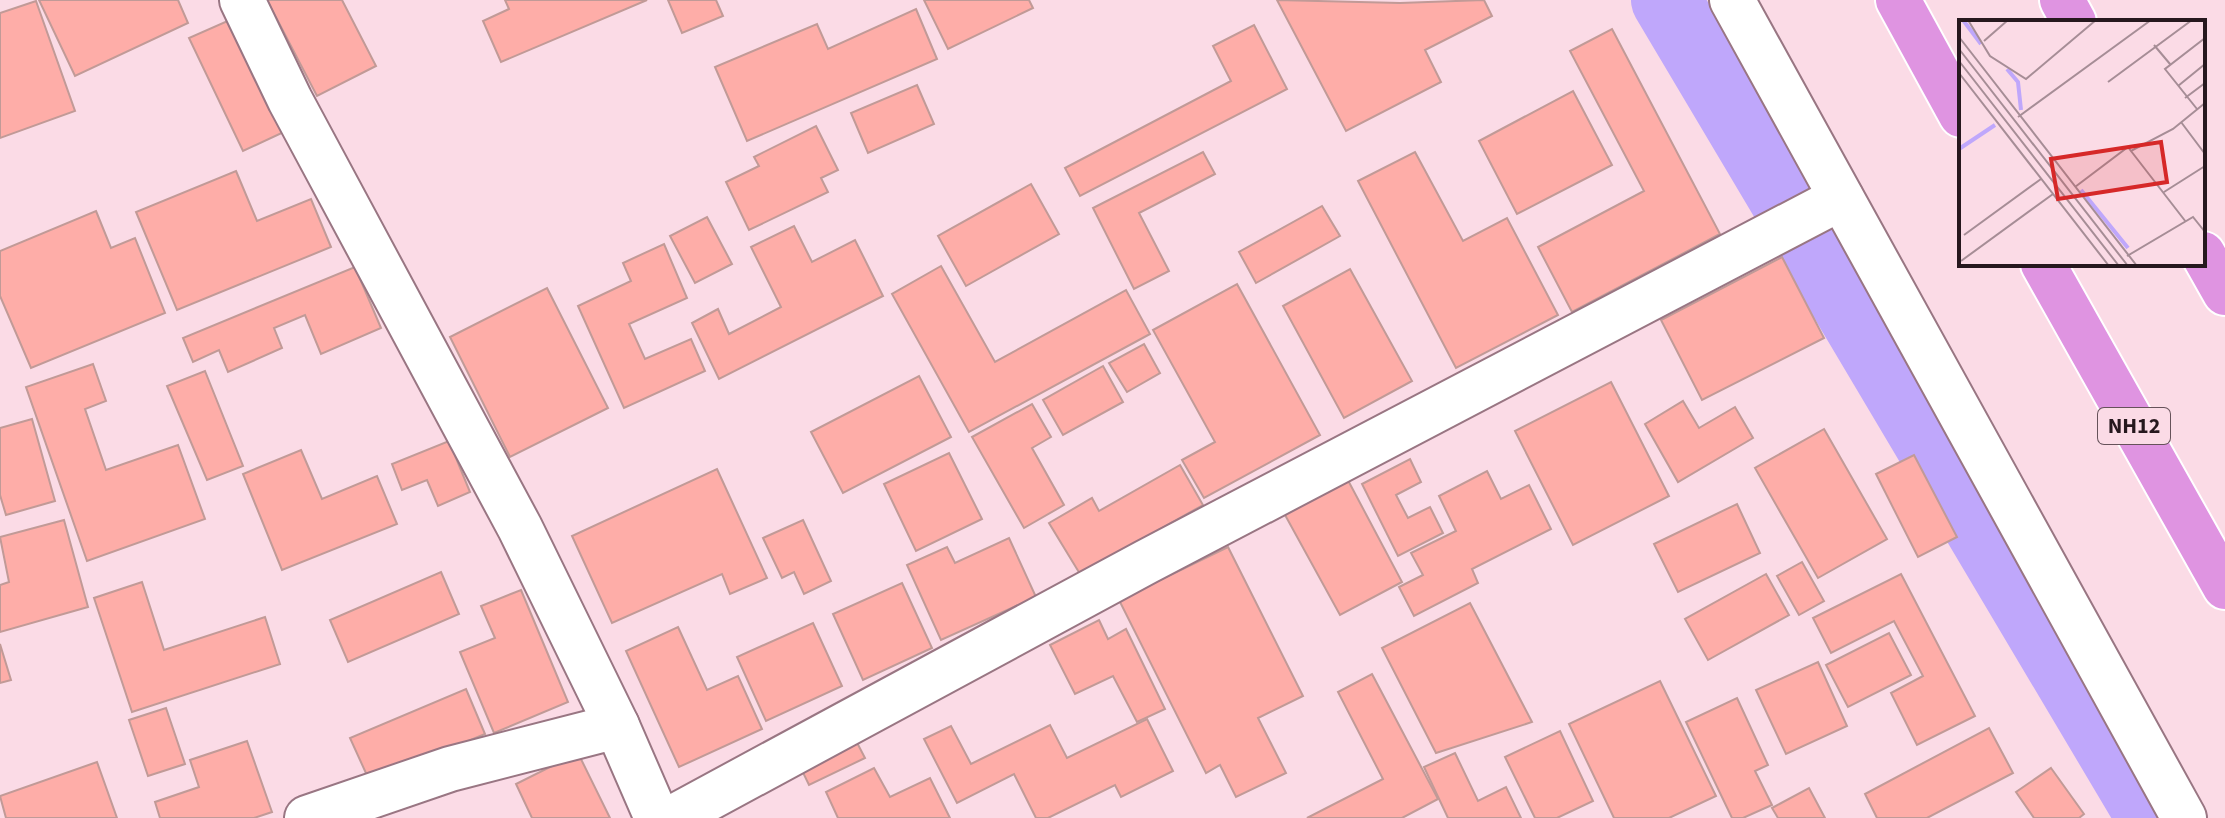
<svg xmlns="http://www.w3.org/2000/svg" width="2225" height="818" font-family="'Source Sans 3',sans-serif">
<rect width="100%" height="100%" fill="#fbdbe6"/>
<g fill="none" stroke-linecap="round" stroke-linejoin="round">
<polyline stroke="#bfa7fb" stroke-width="70" points="1666,0 2152,818"/>
</g>
<g fill="#feada8" stroke="#c19a97" stroke-width="2">
<polygon points="39,0 178,0 188,23 75,76"/>
<polygon points="267,0 342,0 376,66 317,96"/>
<polygon points="505,0 647,0 501,62 483,21 509,9"/>
<polygon points="668,0 716,0 723,16 682,33"/>
<polygon points="924,0 1029,0 1033,8 948,49"/>
<polygon points="1277,0 1400,3 1484,0 1492,16 1425,50 1441,82 1346,131"/>
<polygon points="36,1 75,111 0,138 0,13"/>
<polygon points="916,9 937,59 747,141 715,67 817,24 828,49"/>
<polygon points="232,19 286,131 243,151 189,38"/>
<polygon points="1254,25 1287,89 1080,196 1065,168 1231,81 1213,46"/>
<polygon points="1612,29 1720,234 1572,312 1538,247 1644,191 1570,51"/>
<polygon points="917,85 934,124 868,153 851,113"/>
<polygon points="1573,91 1612,165 1517,214 1479,141"/>
<polygon points="816,126 838,170 821,178 828,192 749,230 726,182 759,166 754,157"/>
<polygon points="1203,152 1215,174 1139,213 1169,271 1134,289 1093,208"/>
<polygon points="1415,152 1463,241 1507,218 1558,315 1456,368 1358,181"/>
<polygon points="236,171 257,221 311,199 331,247 177,310 136,212"/>
<polygon points="1031,184 1059,234 966,286 938,236"/>
<polygon points="1322,206 1340,236 1256,283 1239,252"/>
<polygon points="96,211 111,248 135,238 165,313 31,368 0,296 0,251"/>
<polygon points="707,217 732,264 695,283 670,236"/>
<polygon points="794,226 812,262 855,240 883,296 719,379 692,323 718,309 729,334 781,307 751,247"/>
<polygon points="664,244 687,298 629,324 645,359 691,339 705,371 624,408 578,306 631,281 623,263"/>
<polygon points="1782,257 1824,338 1702,400 1661,320"/>
<polygon points="941,266 995,362 1126,290 1150,334 969,432 892,294"/>
<polygon points="355,267 381,328 321,354 305,315 274,328 282,348 228,372 219,350 193,362 183,338"/>
<polygon points="1350,269 1412,381 1344,418 1283,306"/>
<polygon points="1237,284 1320,435 1204,498 1182,460 1215,442 1153,330"/>
<polygon points="547,288 608,408 510,457 450,337"/>
<polygon points="1144,344 1160,373 1127,392 1109,363"/>
<polygon points="93,364 106,401 85,409 106,470 178,445 205,519 87,561 26,387"/>
<polygon points="1103,366 1123,402 1063,435 1043,400"/>
<polygon points="205,371 243,466 207,480 167,386"/>
<polygon points="919,376 951,437 843,493 811,432"/>
<polygon points="1611,382 1669,496 1573,545 1515,431"/>
<polygon points="1683,401 1699,428 1735,407 1753,438 1678,482 1645,424"/>
<polygon points="1032,404 1051,437 1032,448 1064,505 1024,528 972,437"/>
<polygon points="32,419 55,501 6,515 0,495 0,428"/>
<polygon points="1824,429 1887,539 1818,578 1755,468"/>
<polygon points="449,441 470,492 438,506 427,480 402,490 392,464"/>
<polygon points="301,450 322,499 377,476 397,524 282,570 243,474"/>
<polygon points="949,453 982,519 916,551 884,484"/>
<polygon points="1914,455 1957,537 1918,557 1876,474"/>
<polygon points="1410,459 1421,482 1396,495 1408,518 1430,507 1443,533 1398,556 1362,484"/>
<polygon points="1180,465 1203,505 1080,574 1049,523 1092,498 1099,511"/>
<polygon points="717,469 767,578 730,594 722,574 612,623 572,536"/>
<polygon points="1342,469 1402,582 1340,615 1279,504"/>
<polygon points="1487,471 1501,499 1529,485 1551,529 1472,569 1478,583 1414,616 1399,587 1423,575 1411,553 1456,531 1439,496"/>
<polygon points="1737,504 1760,553 1678,592 1654,544"/>
<polygon points="64,520 88,607 0,632 0,585 9,582 0,537"/>
<polygon points="803,520 831,581 804,594 794,572 782,578 763,538"/>
<polygon points="1009,538 1036,597 941,640 907,565 947,547 955,563"/>
<polygon points="1228,547 1303,696 1258,718 1286,773 1236,797 1220,765 1206,773 1119,600"/>
<polygon points="1802,562 1824,601 1799,615 1777,576"/>
<polygon points="441,572 459,614 348,662 330,620"/>
<polygon points="1766,574 1789,615 1708,660 1685,619"/>
<polygon points="1901,574 1975,716 1917,745 1891,693 1923,676 1894,621 1831,653 1813,618"/>
<polygon points="142,582 164,650 265,617 280,664 132,712 94,598"/>
<polygon points="902,583 932,648 863,680 833,614"/>
<polygon points="521,590 568,702 494,733 460,652 495,638 481,606"/>
<polygon points="1470,603 1532,722 1436,753 1382,648"/>
<polygon points="1099,620 1108,639 1126,629 1165,709 1137,722 1113,676 1075,694 1050,645"/>
<polygon points="813,623 842,686 766,721 737,657"/>
<polygon points="678,627 707,690 738,676 762,729 679,767 626,651"/>
<polygon points="1889,633 1911,675 1848,707 1826,665"/>
<polygon points="0,644 11,680 0,683"/>
<polygon points="1818,662 1847,726 1786,754 1756,690"/>
<polygon points="1372,674 1438,799 1402,818 1307,818 1383,779 1338,692"/>
<polygon points="1660,681 1716,796 1669,818 1614,818 1569,724"/>
<polygon points="466,689 485,734 370,782 350,738"/>
<polygon points="1737,698 1768,765 1755,771 1772,805 1743,818 1732,818 1686,722"/>
<polygon points="166,708 185,764 148,776 129,720"/>
<polygon points="1147,719 1173,771 1121,797 1115,785 1048,818 1036,818 1014,774 957,803 924,739 951,726 971,764 1050,725 1067,758"/>
<polygon points="1989,728 2013,773 1927,818 1877,818 1865,794"/>
<polygon points="1560,731 1593,801 1557,818 1535,818 1505,757"/>
<polygon points="852,733 865,758 809,785 797,760"/>
<polygon points="247,741 272,812 254,818 160,818 155,802 199,787 190,760"/>
<polygon points="578,753 610,818 532,818 516,784"/>
<polygon points="1455,753 1478,801 1506,787 1521,818 1448,818 1424,767"/>
<polygon points="97,762 117,818 6,818 0,796"/>
<polygon points="874,768 890,797 930,778 950,818 838,818 826,792"/>
<polygon points="2051,768 2084,814 2079,818 2034,818 2016,792"/>
<polygon points="1809,788 1825,818 1778,818 1772,808"/>
</g>
<g fill="none" stroke-linecap="round" stroke-linejoin="round">
<defs>
<g id="street">
<polyline points="242,0 290,100 520,528 617,726"/>
<polyline points="307,818 450,769 617,726 657,818"/>
<polyline points="672,818 1146,562 1841,198"/>
</g>
<polyline id="secondary" points="1732,0 2184,818"/>
<g id="highway">
<polyline points="1898,0 1961,115"/>
<polyline points="2062,0 2074,22"/>
<polyline points="2203,254 2225,293"/>
<polyline points="2043,264 2225,587"/>
</g>
</defs>
<use href="#street" stroke="#997683" stroke-width="48"/>
<use href="#secondary" stroke="#997683" stroke-width="48"/>
<use href="#highway" stroke="#fff" stroke-width="48"/>
<use href="#street" stroke="#fff" stroke-width="44"/>
<use href="#secondary" stroke="#fff" stroke-width="44"/>
<use href="#highway" stroke="#df94e1" stroke-width="44"/>
</g>
<g text-anchor="middle" dominant-baseline="central" stroke-width="6" stroke-linejoin="round" paint-order="stroke">
<rect fill="#fbdbe6" stroke="#66525a" stroke-width="2" x="2098" y="408" width="72" height="36" rx="6"/>
<g font-size="22" font-weight="bold" fill="#26181e">
<text x="2134" y="426">NH12</text>
</g>
</g>
<g transform="translate(1959 20)">
<rect width="246" height="246" fill="#fbdbe6"/>
<path fill="none" stroke="#bfa7fb" stroke-width="4" d="M4,0L22,24M48,49L59,62L62,90M0,129L36,105M122,170L169,228"/>
<path fill="none" stroke="#a68d96" stroke-width="2" d="M9,0L31,36L67,59L137,0M0,17L178,246M25,21L49,0M195,25L211,44M0,29L169,246M0,41L160,246M0,53L150,246M149,62L233,0M219,66L246,44M226,78L246,63M238,89L206,49L246,18M59,97L192,0M222,102L246,134M172,131L227,202M116,167L169,127L172,131L214,109L246,83M205,172L246,146M5,215L82,159M168,236L234,197L246,212M2,241L94,174"/>
<path fill="#d62828" fill-opacity="0.15" stroke="#d62828" stroke-width="4" d="M202,122L208,162L99,179L92,139Z"/>
<rect width="246" height="246" fill="none" stroke="#26181e" stroke-width="4"/>
</g>
</svg>
